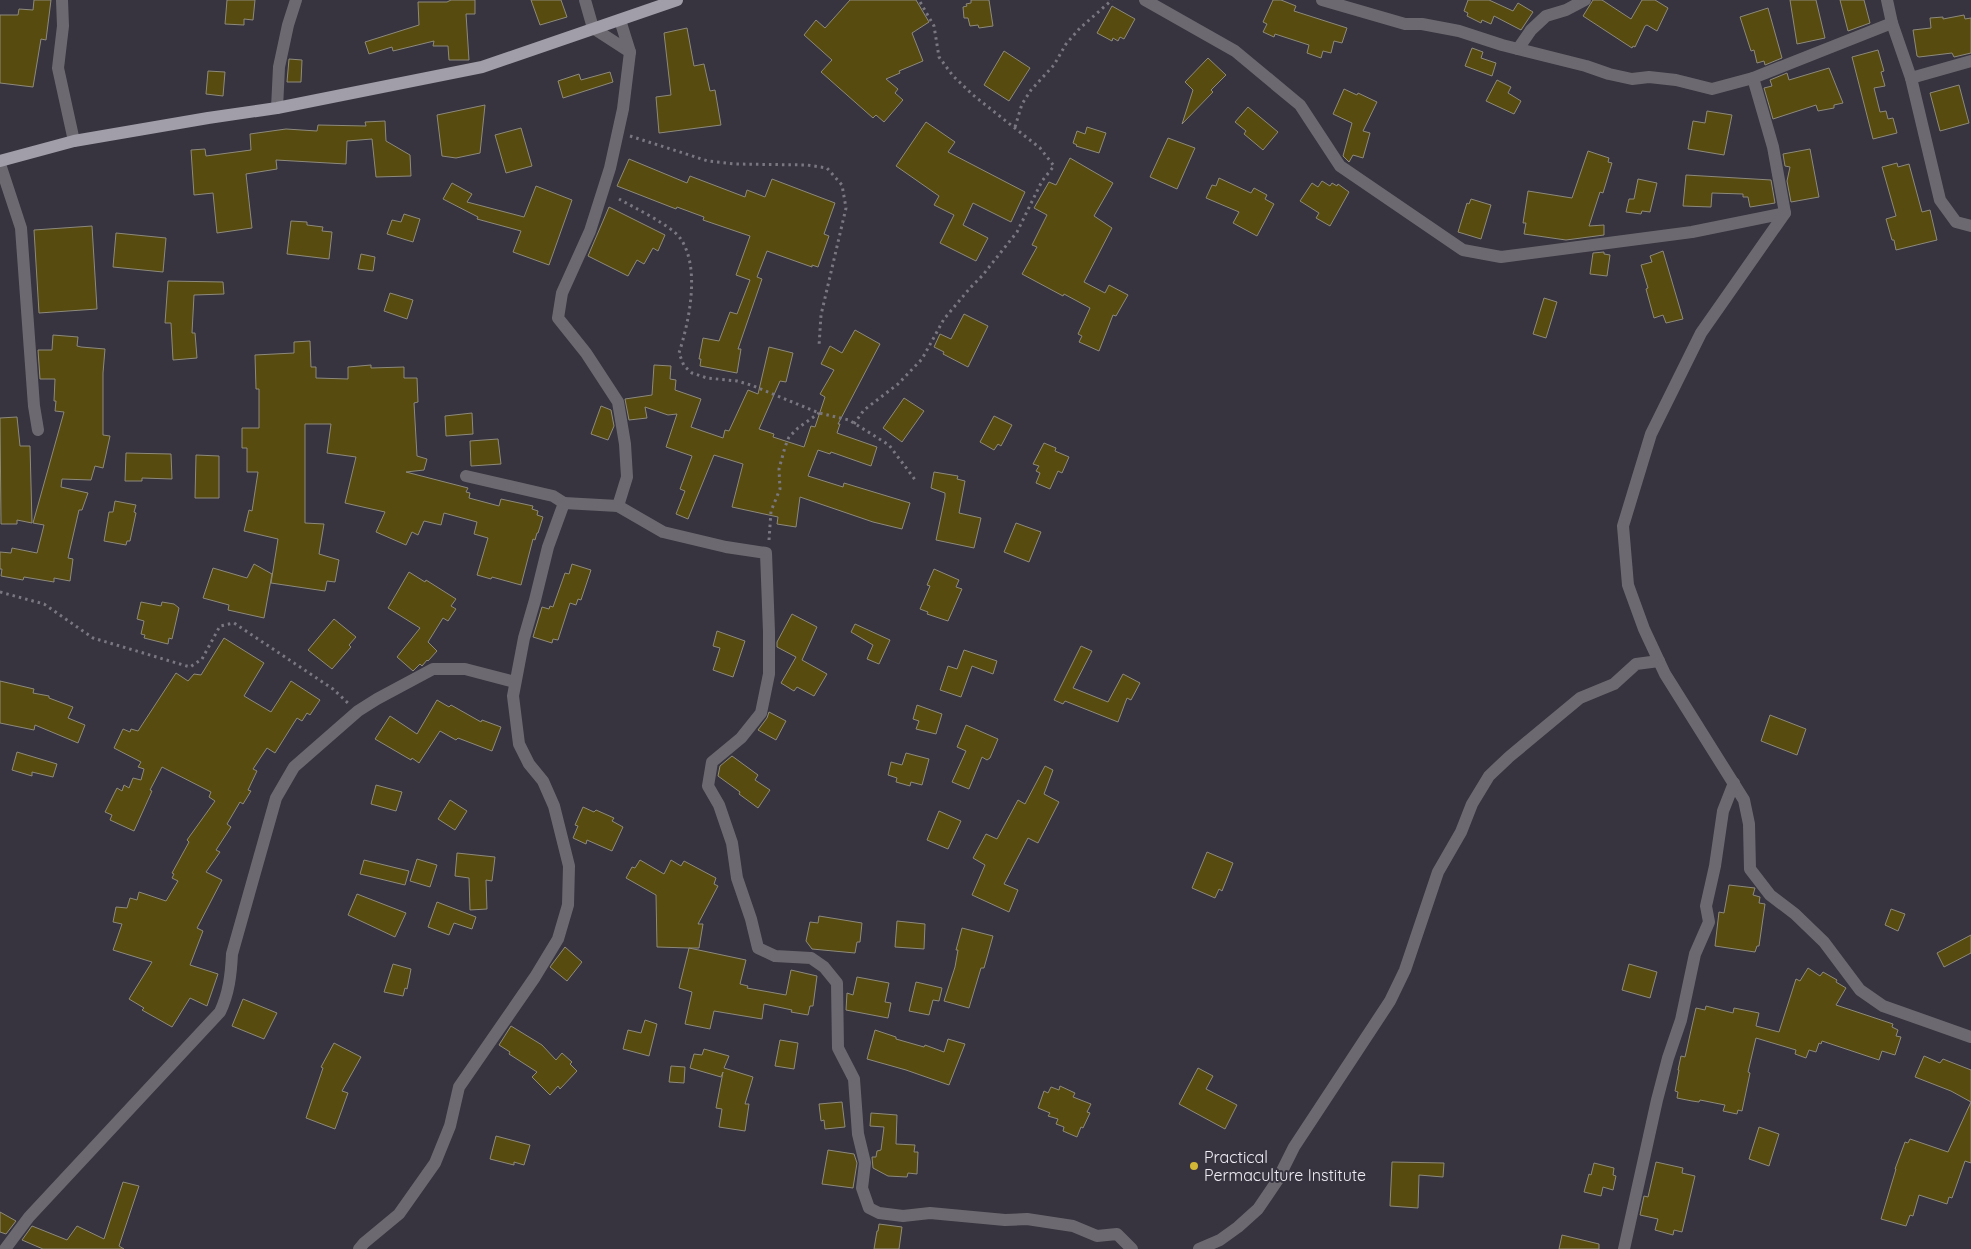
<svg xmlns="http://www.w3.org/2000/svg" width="1971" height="1249" font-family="Quicksand,sans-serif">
<rect width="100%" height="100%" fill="#37333f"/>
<g fill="#574b0f" stroke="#8d8a7c">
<polygon points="34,0 51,0 46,40 41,39 33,87 0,83 0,15 18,15 19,9 33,10"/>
<polygon points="227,0 255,0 253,20 244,19 244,25 225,24"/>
<polygon points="451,0 475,0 475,14 466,14 469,60 449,60 448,46 433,46 434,41 393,51 392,47 369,54 365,42 419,25 418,2 447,2"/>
<polygon points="531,0 561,0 567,17 540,25"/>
<polygon points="850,0 916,0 929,22 912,33 923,61 899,71 900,73 886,79 898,89 895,93 903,100 884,122 876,115 873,118 821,72 832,60 804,35 816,20 825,28"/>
<polygon points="971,0 989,0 993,26 979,28 978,25 970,26 968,18 964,18 963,7 967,6 966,4 971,3"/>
<polygon points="1273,0 1281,0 1296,6 1294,11 1347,28 1342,43 1334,41 1331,53 1323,51 1321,58 1307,53 1309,45 1275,34 1274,37 1263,32 1267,24 1263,22"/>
<polygon points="1468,0 1489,0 1513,11 1518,3 1533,12 1521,30 1494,16 1491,24 1482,20 1481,23 1467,16 1468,13 1464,11"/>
<polygon points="1593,0 1602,0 1631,19 1642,0 1655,0 1668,8 1657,31 1647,25 1645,26 1635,47 1633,46 1632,48 1583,16"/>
<polygon points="1790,0 1816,0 1825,38 1797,44"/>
<polygon points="1840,0 1864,0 1870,23 1848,31"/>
<polygon points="1112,6 1135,19 1124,39 1120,37 1118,41 1113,38 1112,41 1097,33"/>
<polygon points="1768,8 1782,58 1765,65 1764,61 1757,63 1754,50 1751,51 1740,17"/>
<polygon points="1964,15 1965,19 1971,18 1971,53 1954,57 1952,53 1919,57 1917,56 1913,30 1931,28 1930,18 1943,17 1943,19"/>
<polygon points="687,28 694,66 704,64 710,91 715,90 721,125 659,133 656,97 671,95 664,33"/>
<polygon points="1472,48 1483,52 1481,58 1496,63 1492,76 1465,66"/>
<polygon points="1878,50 1884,71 1881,72 1885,86 1874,88 1880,112 1886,111 1888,119 1893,118 1897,133 1873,139 1852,57"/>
<polygon points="1004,51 1030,68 1009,101 984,85"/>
<polygon points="1208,58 1226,75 1211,90 1213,92 1182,124 1193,90 1185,82"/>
<polygon points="289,59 302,60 301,82 287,82"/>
<polygon points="1829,68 1843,103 1834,105 1834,108 1818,111 1816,105 1773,119 1764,88 1772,86 1770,80 1787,73 1789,80"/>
<polygon points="208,71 225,72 223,96 206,94"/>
<polygon points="610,72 613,82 563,98 558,81 579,74 581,80"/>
<polygon points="1497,80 1511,87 1508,93 1521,101 1514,114 1486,101"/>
<polygon points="1959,85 1969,123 1940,131 1930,93"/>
<polygon points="1344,89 1357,95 1358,93 1377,102 1363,131 1370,133 1363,158 1353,155 1349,162 1343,156 1352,123 1333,114"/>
<polygon points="485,105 480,153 456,158 442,156 437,115"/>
<polygon points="1248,107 1278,132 1263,150 1244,134 1246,131 1235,122"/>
<polygon points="1707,111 1732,115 1724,155 1688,149 1693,121 1705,123"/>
<polygon points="385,121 386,141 410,155 411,176 376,177 372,139 347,141 346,164 276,160 277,169 246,174 252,228 217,233 213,193 194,195 191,150 205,149 206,156 251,150 250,134 286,129 317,131 318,125 366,126 365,122"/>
<polygon points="926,122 955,142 948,152 1025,192 1011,222 973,203 963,225 988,238 976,261 940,243 954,215 934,205 939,196 896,166"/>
<polygon points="1087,127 1106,133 1099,153 1076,146 1077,145 1073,143 1077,131 1085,134"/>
<polygon points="521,128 532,166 506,173 495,135"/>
<polygon points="1168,138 1195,148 1177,189 1150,177"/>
<polygon points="1810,149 1819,197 1791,202 1787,181 1790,167 1785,166 1783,154"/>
<polygon points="1588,151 1609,158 1608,162 1612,163 1603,193 1600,192 1589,226 1604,225 1604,235 1566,240 1524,234 1526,223 1523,223 1528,191 1572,198"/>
<polygon points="1070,158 1113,183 1094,216 1112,228 1084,282 1105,293 1109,285 1128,295 1116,316 1113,315 1099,351 1079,342 1082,336 1078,334 1090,308 1064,294 1063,296 1022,274 1037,247 1032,245 1047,215 1034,208 1049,182 1056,185"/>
<polygon points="629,159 687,183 690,176 745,197 747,190 765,197 772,179 835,203 824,234 829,236 818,267 812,265 812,267 767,251 757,277 762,279 738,349 741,349 737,373 700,366 701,359 699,359 703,338 719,341 730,312 737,314 750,280 736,275 750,236 703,220 704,217 677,207 676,209 617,186"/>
<polygon points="1897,163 1898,167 1909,164 1922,212 1930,210 1937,240 1896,250 1894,240 1892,240 1886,219 1896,216 1882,167"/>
<polygon points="1686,175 1771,180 1775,203 1750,207 1748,197 1743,197 1743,194 1712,193 1711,207 1683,206"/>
<polygon points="1219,178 1251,193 1254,188 1267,195 1265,199 1274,204 1257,236 1233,223 1239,212 1206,198 1212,185 1216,186"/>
<polygon points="1638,179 1657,183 1650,212 1642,211 1641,214 1626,212 1629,199 1634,199"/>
<polygon points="1322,181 1330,186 1332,183 1337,186 1338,184 1349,192 1330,226 1316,218 1319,213 1300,201 1312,183 1318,187"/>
<polygon points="452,183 472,194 467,202 524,217 536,186 572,200 549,265 513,252 521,231 477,219 478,217 443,199"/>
<polygon points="1471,199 1491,205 1481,239 1458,232 1467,203 1469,204"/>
<polygon points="609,207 665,235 658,251 653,248 644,264 637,260 628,276 588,256"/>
<polygon points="404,214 420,219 413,242 387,234 392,220 401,222"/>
<polygon points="291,221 307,222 307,225 323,227 322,231 332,232 329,259 287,254"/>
<polygon points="92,226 97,309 39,313 34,230"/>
<polygon points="116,233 166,238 163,272 113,267"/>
<polygon points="1663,251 1683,319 1666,323 1663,315 1654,318 1646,289 1648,288 1641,265 1652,262 1650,256"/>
<polygon points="1604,252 1604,254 1610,255 1607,276 1590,274 1593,253"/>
<polygon points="361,254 375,257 373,271 358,269"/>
<polygon points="168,281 223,282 224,294 194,295 192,333 195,333 197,358 173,360 171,323 165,323"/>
<polygon points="390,293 413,300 407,319 384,311"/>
<polygon points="1544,298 1557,302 1546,338 1533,334"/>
<polygon points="964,314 988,326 968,367 943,354 944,352 934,347 940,334 951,339"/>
<polygon points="855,330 880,344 838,424 840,424 837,433 877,447 871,466 831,452 830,454 818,450 808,476 843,487 844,483 910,503 902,529 873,522 800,497 796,527 777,524 778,517 732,507 743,464 714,455 688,519 676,514 685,491 680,489 692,456 666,447 677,414 668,415 645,407 647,418 629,420 625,399 652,395 654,365 671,366 670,379 676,380 675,390 701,399 691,427 723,438 725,430 729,431 748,390 758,394 769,347 793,353 786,382 780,381 759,429 774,434 773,437 804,447 811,426 815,427 825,397 820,394 834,370 821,364 830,346 842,353"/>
<polygon points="53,335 78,337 77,346 81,347 105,349 103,373 103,435 110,436 103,468 95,466 91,480 62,479 61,487 88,493 82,510 79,510 68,558 73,559 70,581 54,578 54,582 24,577 23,580 1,576 2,569 0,569 0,552 11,553 12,548 37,553 44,525 33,523 64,412 55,411 56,401 54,401 55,379 40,379 38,350 52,350"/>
<polygon points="310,341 311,367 316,367 316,378 348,379 348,367 371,365 371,368 404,367 404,378 417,378 418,402 414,403 417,456 427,459 424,470 406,472 468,488 466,492 470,493 469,498 499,506 501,499 533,506 532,509 538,511 537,515 543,517 538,533 537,533 535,540 533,539 521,585 492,577 491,579 477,575 488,538 474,534 477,522 444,513 441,525 424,521 418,535 412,532 406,545 376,532 385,512 345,503 356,457 327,453 331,424 305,424 305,523 324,524 319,554 339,560 335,582 327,581 325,591 271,583 278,539 244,531 249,510 252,511 258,472 247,472 247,448 242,448 242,428 259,428 259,389 256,389 255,355 294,353 294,342"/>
<polygon points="904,398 924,411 902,442 883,428"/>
<polygon points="601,406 611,410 614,426 608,440 591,434"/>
<polygon points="472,413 473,434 446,436 445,416"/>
<polygon points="994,416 1012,425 1001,446 998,444 994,450 980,442"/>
<polygon points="17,417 20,446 30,446 32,523 17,520 17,524 1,524 0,418"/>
<polygon points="498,439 501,464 471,466 470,441"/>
<polygon points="1044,443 1056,448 1055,451 1069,457 1062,473 1058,471 1050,489 1036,483 1040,473 1036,471 1039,466 1033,464"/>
<polygon points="126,453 171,454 172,479 142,478 142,481 125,481"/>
<polygon points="196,455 219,456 219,498 195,498"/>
<polygon points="934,472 958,476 957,479 965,481 959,513 981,518 974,548 936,540 945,497 945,493 931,488"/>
<polygon points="115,501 136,505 134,512 136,513 130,541 127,541 126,545 104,541 109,512 113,512"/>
<polygon points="1016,523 1041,532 1029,562 1004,552"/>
<polygon points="254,564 272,574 264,618 228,610 229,605 203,598 213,568 247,578"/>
<polygon points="572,564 591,570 581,600 578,599 576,605 570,603 558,640 553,639 552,643 533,637 542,607 549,609 550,606 553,607 565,573 569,574"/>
<polygon points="934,569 959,580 956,587 962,589 948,621 927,614 928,612 920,609 930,586 927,585"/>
<polygon points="409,572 425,582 426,580 456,599 451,606 456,609 448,621 443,618 428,642 437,651 428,661 427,660 422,666 420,664 413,671 397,657 420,628 388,608"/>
<polygon points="141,602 161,606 162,602 174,604 179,608 172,639 169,638 168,644 144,638 145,635 141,634 144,621 137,619"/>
<polygon points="792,614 817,627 802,660 827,674 814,696 797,687 794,691 781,683 796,657 777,647 777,642"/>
<polygon points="334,619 356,637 349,645 351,647 332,669 308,650"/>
<polygon points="855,624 890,640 879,664 867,659 873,645 851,632"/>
<polygon points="717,631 745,641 733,677 713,670 720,648 713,646"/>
<polygon points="224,638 264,663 244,696 271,712 291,681 320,700 310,715 307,713 302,721 297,718 275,753 267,748 253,769 257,771 248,790 251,791 243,804 240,802 227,824 231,827 216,850 220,852 206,872 222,880 197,928 203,931 190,965 218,974 207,1006 190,998 172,1027 142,1010 144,1008 129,999 152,962 113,950 122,924 113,922 116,907 127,908 130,898 137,900 139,892 166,901 178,881 172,878 174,874 172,873 189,842 187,840 215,801 209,797 211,792 162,767 150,790 152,791 134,831 110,820 112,815 105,812 117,788 122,791 124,785 129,788 133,778 141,780 144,769 138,767 141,762 114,748 123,729 130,732 131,729 138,731 176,673 188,681 194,674 201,675"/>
<polygon points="1081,646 1092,651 1073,688 1108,702 1123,674 1140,683 1131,700 1127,698 1118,722 1065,701 1063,704 1054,700"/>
<polygon points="964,650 997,661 993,674 972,666 961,697 940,690 948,666 957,669"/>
<polygon points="0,681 34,689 33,693 49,696 49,698 73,707 68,718 85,725 78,743 35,725 34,730 0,723"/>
<polygon points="437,700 449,707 451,705 481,722 482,720 501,727 492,751 458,738 456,740 440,731 419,763 412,758 411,760 375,739 390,716 417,734"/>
<polygon points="917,705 942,714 936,734 916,729 919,721 913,719"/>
<polygon points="769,712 786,721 776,740 758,730 767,718"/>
<polygon points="1770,715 1806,729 1797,755 1761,741"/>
<polygon points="966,725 998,739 990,758 987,760 982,757 969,789 952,782 966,751 957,747"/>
<polygon points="17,752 57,764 53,777 32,772 32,776 12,770"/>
<polygon points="906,753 929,759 922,785 911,782 910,786 896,782 897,778 888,775 891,762 902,765"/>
<polygon points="732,756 758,775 755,780 770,790 758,808 739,794 740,792 718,776 720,766"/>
<polygon points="1045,766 1053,770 1044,794 1059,802 1038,843 1028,838 1004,884 1018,890 1009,912 972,895 985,865 973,858 986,834 997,839 1018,800 1025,804"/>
<polygon points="376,785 402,792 396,811 371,804"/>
<polygon points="450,800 467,811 455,830 438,819"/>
<polygon points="583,807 594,812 596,810 614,818 612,821 623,827 612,851 587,840 586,844 573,838 578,826 575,825"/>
<polygon points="939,811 961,821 948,849 927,840"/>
<polygon points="1207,852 1233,863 1222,891 1219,889 1215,898 1192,888"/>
<polygon points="457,853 495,857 492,881 486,880 487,909 470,910 469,878 455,876"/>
<polygon points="417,859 437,865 430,887 410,881"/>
<polygon points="364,860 409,871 405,885 360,874"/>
<polygon points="640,860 664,874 671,860 681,866 684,861 716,878 714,884 718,886 698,924 703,924 699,948 689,948 746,960 740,984 748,986 747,988 786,995 791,970 817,976 813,1006 810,1006 808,1015 791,1012 792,1010 764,1004 762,1019 714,1011 710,1029 685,1024 692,992 679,988 689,948 657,947 656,895 626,878 632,867 635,868"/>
<polygon points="1729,885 1755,888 1753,895 1760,897 1759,903 1765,904 1759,946 1757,946 1755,952 1715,946 1719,912 1724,913"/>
<polygon points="357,894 406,913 395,937 348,915"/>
<polygon points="437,902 476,917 472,929 454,923 449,935 428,927"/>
<polygon points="1891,909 1905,914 1898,931 1885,925"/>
<polygon points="819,916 862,923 860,942 857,942 855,953 812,949 806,941 810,922 818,923"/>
<polygon points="897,921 925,924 924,949 895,947"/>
<polygon points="962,928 993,936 984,968 981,968 969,1008 944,1001 955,967 958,950 956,950"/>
<polygon points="1971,935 1971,953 1944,967 1937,953"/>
<polygon points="565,947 582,962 567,981 550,967"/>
<polygon points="393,964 411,969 407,989 405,988 403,996 384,992"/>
<polygon points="1629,964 1657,972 1650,998 1622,990"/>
<polygon points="1808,968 1820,976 1823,972 1837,980 1836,982 1846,988 1836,1005 1893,1024 1892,1027 1898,1030 1896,1036 1901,1037 1895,1055 1882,1051 1879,1060 1822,1041 1821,1044 1819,1043 1816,1052 1809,1050 1806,1058 1795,1054 1796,1050 1756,1038 1748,1072 1750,1073 1742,1111 1738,1110 1737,1114 1723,1111 1725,1105 1700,1100 1699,1102 1692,1101 1677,1098 1678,1092 1675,1091 1679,1070 1678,1070 1681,1056 1685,1057 1696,1008 1705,1010 1706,1006 1733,1013 1734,1008 1759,1013 1756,1026 1779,1032 1796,979 1800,981"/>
<polygon points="857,977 889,983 885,1002 891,1003 888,1018 846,1010 847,993 853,995"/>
<polygon points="916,982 942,988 939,1001 933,1000 929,1015 909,1011"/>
<polygon points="243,999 277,1013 264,1039 232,1026"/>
<polygon points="645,1020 657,1024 649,1056 623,1049 628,1030 641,1033"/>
<polygon points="511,1026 542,1045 556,1060 562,1053 572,1062 570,1064 577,1071 560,1089 558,1086 550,1095 532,1077 537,1072 509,1054 510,1052 499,1045"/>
<polygon points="875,1030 896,1037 896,1039 924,1047 925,1045 944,1052 948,1039 965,1044 949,1085 906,1070 867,1059"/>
<polygon points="780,1040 798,1043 794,1069 775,1066"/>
<polygon points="334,1043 361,1057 342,1091 348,1093 335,1129 306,1118 323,1068 321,1067"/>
<polygon points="704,1049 729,1056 724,1068 753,1077 745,1104 749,1104 745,1131 719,1127 722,1109 716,1108 723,1072 721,1077 690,1068 694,1054 702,1055"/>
<polygon points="1924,1056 1940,1063 1943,1059 1971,1070 1971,1102 1951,1091 1915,1077"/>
<polygon points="671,1066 685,1067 684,1083 669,1082"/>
<polygon points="1198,1068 1213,1076 1206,1089 1237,1105 1225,1129 1179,1104"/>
<polygon points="1060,1086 1075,1093 1073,1097 1091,1104 1087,1112 1090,1113 1083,1128 1081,1127 1077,1137 1063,1131 1064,1127 1056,1124 1058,1119 1048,1116 1050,1113 1038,1108 1044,1091 1048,1093 1051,1087 1059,1090"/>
<polygon points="842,1102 845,1127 825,1129 824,1120 821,1121 819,1104"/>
<polygon points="1971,1102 1971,1163 1965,1161 1952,1198 1949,1197 1947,1204 1919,1195 1913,1216 1910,1215 1906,1226 1881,1219 1896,1169 1895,1169 1905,1142 1908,1143 1910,1139 1948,1152"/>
<polygon points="871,1113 897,1115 896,1144 915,1145 914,1152 918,1152 917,1174 908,1173 907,1177 888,1176 873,1168 872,1157 876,1157 877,1151 881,1150 884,1127 870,1126"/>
<polygon points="1759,1127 1779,1134 1769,1166 1749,1159"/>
<polygon points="496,1136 530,1145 524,1165 514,1162 514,1165 490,1159"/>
<polygon points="828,1150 854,1154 857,1163 853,1188 822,1184"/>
<polygon points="1392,1162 1444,1163 1443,1177 1419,1175 1418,1208 1390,1206"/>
<polygon points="1656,1162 1683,1168 1682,1173 1695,1176 1682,1232 1674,1230 1673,1235 1655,1230 1658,1219 1640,1215 1644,1196 1648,1197"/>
<polygon points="1594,1163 1614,1168 1613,1175 1616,1176 1613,1190 1603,1187 1601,1196 1584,1192 1589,1174 1591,1175"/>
<polygon points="123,1182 139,1186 119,1246 124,1249 43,1249 22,1240 32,1226 67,1240 77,1226 104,1239"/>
<polygon points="0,1212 16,1221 6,1234 0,1232"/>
<polygon points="879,1224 902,1227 899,1249 874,1249 877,1231 878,1231"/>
<polygon points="1562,1235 1599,1244 1599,1249 1559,1249"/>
</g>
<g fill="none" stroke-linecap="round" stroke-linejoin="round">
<g stroke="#7a7781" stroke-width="3" stroke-dasharray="2.5 4" stroke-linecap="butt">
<polyline points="1015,127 1022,104 1031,90 1054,65 1066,44 1080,28 1112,0"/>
<polyline points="630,136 708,161 734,164 807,165 827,168 842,185 846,208 821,315 819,346"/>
<path d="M619,199C633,207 672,226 680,238C701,267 689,322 679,353L684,366L692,373L707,378L737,381L751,385L819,413L849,420L889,445L916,481"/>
<polyline points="854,424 864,410 898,384 922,359 944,319 970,288 982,276 1017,232 1042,181 1054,166 1040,148 973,95 953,76 939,57 934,26 919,0"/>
<polyline points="769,540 771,511 780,489 779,469 785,447 789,437 798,428 819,413"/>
<polyline points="0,592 44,604 93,638 190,667 202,659 220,626 234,623 333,689 348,703"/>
</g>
<g stroke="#6c6a70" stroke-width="12">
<polyline points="62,0 63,26 58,68 74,141"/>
<polyline points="585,0 593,28 630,52 623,109 610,168 590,231 562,293 558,318 586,353 618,402 625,444 627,477 618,506 663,532 726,547 766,553 769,632 769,674 761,713 741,738 712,762 708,786 719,805 732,843 737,878 751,919 758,948 775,956 811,958 824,967 837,983 838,1048 854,1079 858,1134 865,1163 862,1188 869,1208 879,1213 903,1216 930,1213 1005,1220 1027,1219 1073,1226 1097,1236 1117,1234 1132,1249"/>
<polyline points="1145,0 1235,51 1300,105 1340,166 1463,250 1501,257 1692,232 1785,213"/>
<polyline points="1322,0 1405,24 1422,24 1459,31 1502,45 1586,66 1609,74 1632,79 1649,77 1676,80 1712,89 1753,78"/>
<polyline points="1887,0 1892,23 1911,78 1940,200 1956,222 1971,226"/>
<polyline points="620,20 630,52"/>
<polyline points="1892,23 1753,78 1773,147 1785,213 1701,333 1651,434 1623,526 1628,585 1644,629 1665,674 1744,800 1749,824 1750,869 1770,895 1795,914 1824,942 1860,990 1883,1006 1971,1037"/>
<polyline points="1518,49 1531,30 1546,16 1566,10 1585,0"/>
<polyline points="1911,78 1971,61"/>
<polyline points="277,108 279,67 288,25 296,0"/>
<polyline points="0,164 21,228 34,406 38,430"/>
<polyline points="466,476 553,496 564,503"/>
<path d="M5,1249L29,1217L220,1012C229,993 231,974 232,954L276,798L294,767L358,711L377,699L433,669H465L515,682"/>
<polyline points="359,1249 364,1243 399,1214 435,1163 450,1126 459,1087 535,977 558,939 568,905 569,866 554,806 543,781 529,764 519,744 513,696 524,638 535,600 548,547 564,503 618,506"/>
<polyline points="1199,1249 1220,1240 1238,1227 1258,1209 1277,1181 1294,1147 1390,1001 1405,970 1438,872 1461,832 1472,804 1489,776 1509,757 1580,698 1614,684 1636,664 1659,661"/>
<polyline points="1624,1249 1657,1100 1668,1058 1681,1020 1695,954 1709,922 1706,906 1715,866 1723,811 1734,783"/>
</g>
<polyline stroke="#a19da9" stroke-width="12" points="0,161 74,141 208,118 277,108 482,67 677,0"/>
</g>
<circle fill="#d2b736" stroke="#37333f" stroke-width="2" cx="1194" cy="1166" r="5"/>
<g text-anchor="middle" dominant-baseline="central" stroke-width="4" stroke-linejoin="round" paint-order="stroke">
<g font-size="16" fill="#f0edf5" stroke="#37333f" text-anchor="start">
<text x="1204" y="1157">Practical<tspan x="1204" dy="18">Permaculture Institute</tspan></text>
</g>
</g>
</svg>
